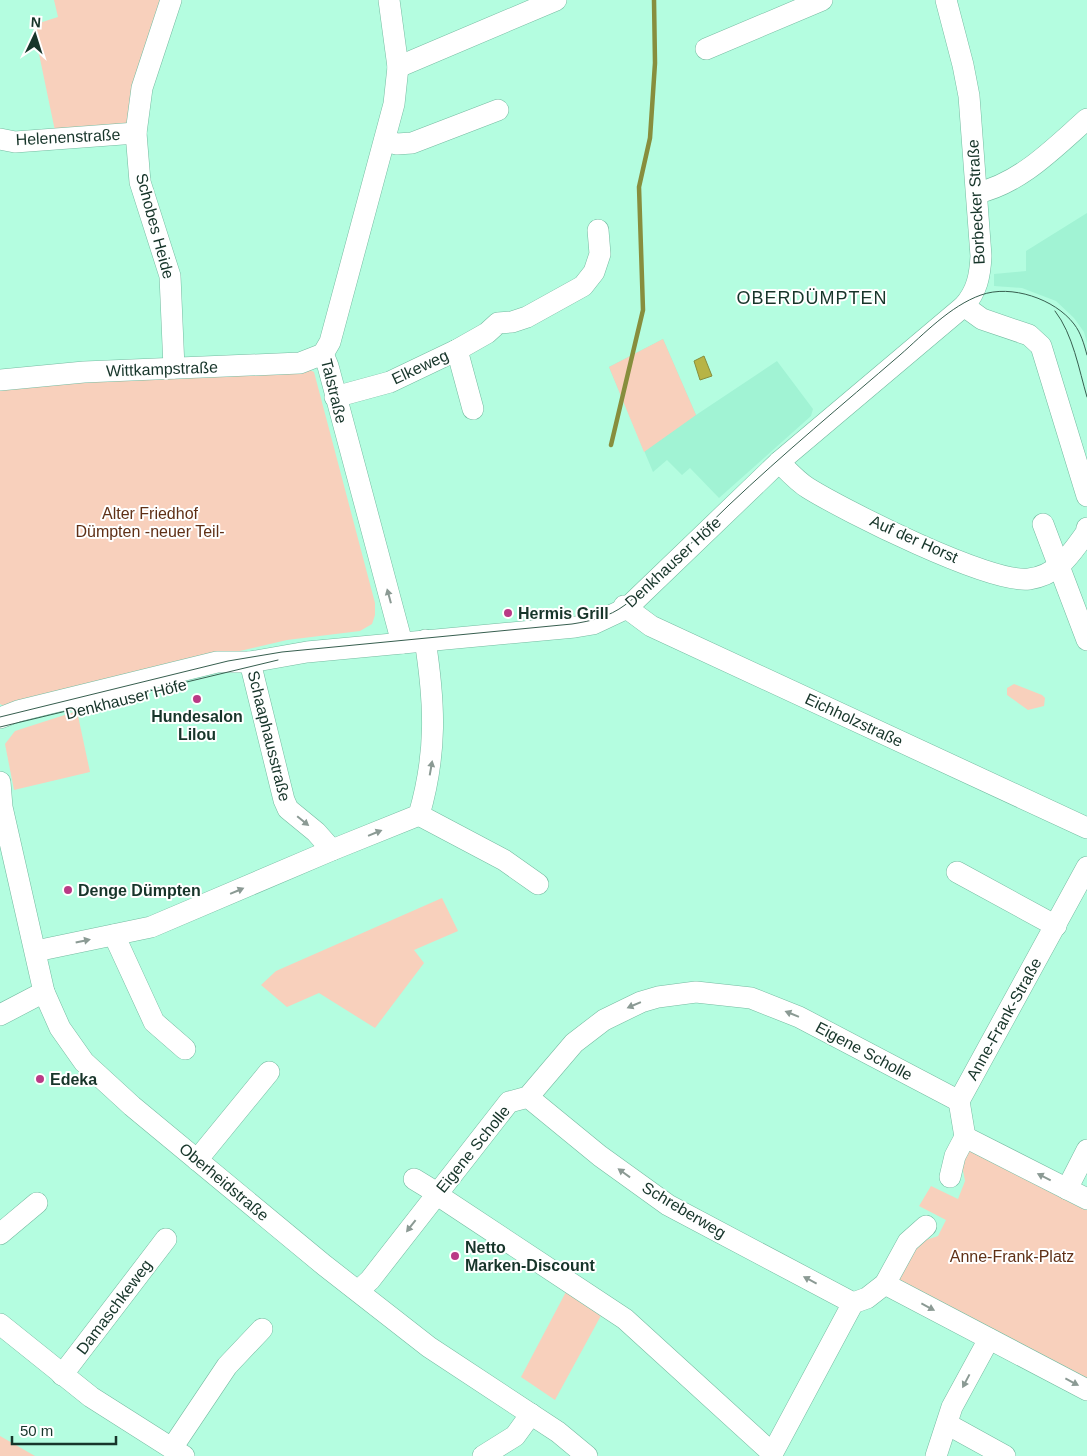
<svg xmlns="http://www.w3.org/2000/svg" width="1087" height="1456" font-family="Arial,sans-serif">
<rect width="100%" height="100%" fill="#b4fde0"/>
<g fill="#a1f3d4">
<polygon points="1087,213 1087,343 1084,332 1074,318 1056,301 1022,288 994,286 994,274 1026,271 1026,251"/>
<polygon points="663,339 696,415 777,361 813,409 811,416 719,498 690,468 682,475 667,460 653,472 609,367"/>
</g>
<g fill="#f8d0bc">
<polygon points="54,0 163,0 145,46 128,122 120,127 55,131 33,25 58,17"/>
<polygon points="663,339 696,415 644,452 609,367"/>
<polygon points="308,369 314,372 375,603 375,615 372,624 360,631 287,640 4,706 0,704 0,387"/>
<polygon points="1014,684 1042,695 1045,698 1044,706 1028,710 1007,695 1007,688"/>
<polygon points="77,711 90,772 14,790 5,744 15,731"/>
<polygon points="442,898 458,931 414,950 424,963 375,1028 319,993 287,1007 261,985 276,971"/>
<polygon points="965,1148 1087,1207 1087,1382 899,1284 897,1276 914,1244 938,1236 946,1220 919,1206 931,1186 958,1199 965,1181 961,1160"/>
<polygon points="568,1288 604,1310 555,1400 521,1377"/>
<polygon points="0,1436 35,1456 0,1456"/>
</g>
<polygon fill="#b7b445" stroke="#878e3d" points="704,356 712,376 700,380 694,361"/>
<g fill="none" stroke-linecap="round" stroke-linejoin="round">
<polyline stroke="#878e3d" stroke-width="4.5" points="611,445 643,310 639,187 650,138 655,63 654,0"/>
<defs>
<g id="minor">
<polyline points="171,0 142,88 136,133 140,182 170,276 174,368"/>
<polyline points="706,49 822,0"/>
<polyline points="398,67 556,0"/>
<polyline points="0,139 15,142 136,133"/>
<polyline points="385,141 397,144 412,143 498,110"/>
<path d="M977,193C1021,183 1054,148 1087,119"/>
<polyline points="964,306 982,319 1029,335 1041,346 1087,496"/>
<polyline points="457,350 473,409"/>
<polyline points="323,354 330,342 394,104 398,67 389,0"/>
<polyline points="323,354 328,366 402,643"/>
<polyline points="0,380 84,372 300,363 323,354"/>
<polyline points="335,397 390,382 457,350 487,333 498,323 512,322 527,317 583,286 594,272 600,254 598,230"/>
<path d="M779,462C788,471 798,482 808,488C845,511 990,584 1029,579C1058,575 1070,555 1086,533L1087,528"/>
<polyline points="1043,524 1087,640"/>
<polyline points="624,606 651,626 1087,828"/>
<polyline points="250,662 284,800 288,809 316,832 332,850"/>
<path d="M0,718L18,711L217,662H250L307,652L575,627L593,624L627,608L779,462L964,306C977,291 980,276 981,256L969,96L963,65L946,0"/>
<polyline points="0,782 2,807 44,992 60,1028 84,1062 132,1106 324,1265 429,1347 558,1432 587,1456"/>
<path d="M419,815C437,753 435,704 425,640"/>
<polyline points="957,872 1056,926"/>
<polyline points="114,935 154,1022 185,1049"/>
<polyline points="36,951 151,927 332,850 419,815 504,860 538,884"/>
<polyline points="0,1015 44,992"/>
<polyline points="528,1097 600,1156 668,1205 853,1303"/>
<polyline points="965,1137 1087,1199"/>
<polyline points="197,1160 269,1072"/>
<polyline points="950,1177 955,1156 965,1137 959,1101 1087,867"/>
<polyline points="414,1179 437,1193"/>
<polyline points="1067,1189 1087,1150"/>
<polyline points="436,1194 625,1319 772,1453"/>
<polyline points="0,1234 37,1203"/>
<polyline points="885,1284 1087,1390"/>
<polyline points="358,1291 370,1280 509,1102 528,1097 574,1043 604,1020 641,1002 658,997 696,992 751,998 799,1017 959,1101"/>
<polyline points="0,1324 91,1397 184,1456"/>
<polyline points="62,1375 166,1239"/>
<polyline points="947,1424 1005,1456"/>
<polyline points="172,1448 227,1366 262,1329"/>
<polyline points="483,1456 515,1436 531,1414"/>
<polyline points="771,1456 853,1303 867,1298 885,1284 908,1242 926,1226"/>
<polyline points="936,1456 952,1407 989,1339"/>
</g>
</defs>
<use href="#minor" stroke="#75bba1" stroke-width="22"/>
<use href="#minor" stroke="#fff" stroke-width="21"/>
<g stroke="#375e4f" stroke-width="1">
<path d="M1055,311C1073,334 1079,370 1087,397"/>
<path d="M0,717L228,661L282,652L572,624C591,621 609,617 625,605C663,577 694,538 729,505C784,453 842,405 900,355C924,334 950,306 981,295C1011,284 1055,299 1074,324C1081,333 1084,344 1087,355"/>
<polyline points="0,727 278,660"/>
</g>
</g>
<defs><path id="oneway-solid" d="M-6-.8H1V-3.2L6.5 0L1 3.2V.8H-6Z" transform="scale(1.25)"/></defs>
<g fill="#8b9a94">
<use href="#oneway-solid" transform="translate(389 596) rotate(-105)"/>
<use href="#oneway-solid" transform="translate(431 768) rotate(-80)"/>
<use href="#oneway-solid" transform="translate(303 821) rotate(39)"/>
<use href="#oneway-solid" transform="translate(375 833) rotate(-22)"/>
<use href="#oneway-solid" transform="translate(237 891) rotate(-23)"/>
<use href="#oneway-solid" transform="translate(83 941) rotate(-12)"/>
<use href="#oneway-solid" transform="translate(634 1005) rotate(157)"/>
<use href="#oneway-solid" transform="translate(792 1014) rotate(-158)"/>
<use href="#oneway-solid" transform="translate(624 1173) rotate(-144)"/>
<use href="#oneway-solid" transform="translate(1044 1177) rotate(-153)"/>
<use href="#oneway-solid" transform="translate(411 1226) rotate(128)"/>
<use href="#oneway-solid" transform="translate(810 1280) rotate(-152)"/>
<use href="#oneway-solid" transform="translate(928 1307) rotate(28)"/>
<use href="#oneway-solid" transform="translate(966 1381) rotate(118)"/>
<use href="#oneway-solid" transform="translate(1072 1382) rotate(28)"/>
</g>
<g fill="#ba3a86" stroke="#fff" stroke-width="2">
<circle cx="508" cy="613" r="5"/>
<circle cx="197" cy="699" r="5"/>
<circle cx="68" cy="890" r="5"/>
<circle cx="40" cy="1079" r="5"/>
<circle cx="455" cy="1256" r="5"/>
</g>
<g text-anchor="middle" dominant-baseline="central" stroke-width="4" stroke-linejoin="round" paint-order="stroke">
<g font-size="16" fill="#17352a" stroke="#fff">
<text transform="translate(68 137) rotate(-3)">Helenenstraße</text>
<text transform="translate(976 202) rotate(-93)">Borbecker Straße</text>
<text transform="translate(155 226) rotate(75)">Schobes Heide</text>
<text transform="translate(420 367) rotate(-25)">Elkeweg</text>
<text transform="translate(162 369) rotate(-2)">Wittkampstraße</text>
<text transform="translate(334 391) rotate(76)">Talstraße</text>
<text transform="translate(914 539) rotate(24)">Auf der Horst</text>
<text transform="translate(673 562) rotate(-43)">Denkhauser Höfe</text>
<text transform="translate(126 699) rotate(-14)">Denkhauser Höfe</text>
<text transform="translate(854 720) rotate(25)">Eichholzstraße</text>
<text transform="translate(269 736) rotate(76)">Schaaphausstraße</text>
<text transform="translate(1004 1019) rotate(-61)">Anne-Frank-Straße</text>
<text transform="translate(864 1051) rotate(28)">Eigene Scholle</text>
<text transform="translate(473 1149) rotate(-51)">Eigene Scholle</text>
<text transform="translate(224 1182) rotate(40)">Oberheidstraße</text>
<text transform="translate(684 1210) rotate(31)">Schreberweg</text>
<text transform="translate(114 1307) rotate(-53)">Damaschkeweg</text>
</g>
<g font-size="16" fill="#5f3016" stroke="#fff">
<text x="150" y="513">Alter Friedhof<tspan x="150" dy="18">Dümpten -neuer Teil-</tspan></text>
<text x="1012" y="1256">Anne-Frank-Platz</text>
</g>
<g font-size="16" font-weight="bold" fill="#17352a" stroke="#fff" text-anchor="start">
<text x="518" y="613">Hermis Grill</text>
<text x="197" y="716" text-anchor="middle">Hundesalon<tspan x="197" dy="18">Lilou</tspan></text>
<text x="78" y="890">Denge Dümpten</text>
<text x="50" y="1079">Edeka</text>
<text x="465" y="1247">Netto<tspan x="465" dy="18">Marken-Discount</tspan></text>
</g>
<g font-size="18" letter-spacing="1" fill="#17352a" stroke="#fff">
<text x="812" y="298">OBERDÜMPTEN</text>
</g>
</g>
<g transform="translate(35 35) rotate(4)" stroke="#ffffff" stroke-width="4" paint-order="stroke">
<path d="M0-4L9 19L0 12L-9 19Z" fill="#17352a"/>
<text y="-8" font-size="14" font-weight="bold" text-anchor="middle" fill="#17352a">N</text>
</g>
<path d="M12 1436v8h104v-8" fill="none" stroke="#17352a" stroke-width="2.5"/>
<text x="20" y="1436" font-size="15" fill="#17352a" stroke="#ffffff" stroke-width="4" paint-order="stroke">50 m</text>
</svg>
